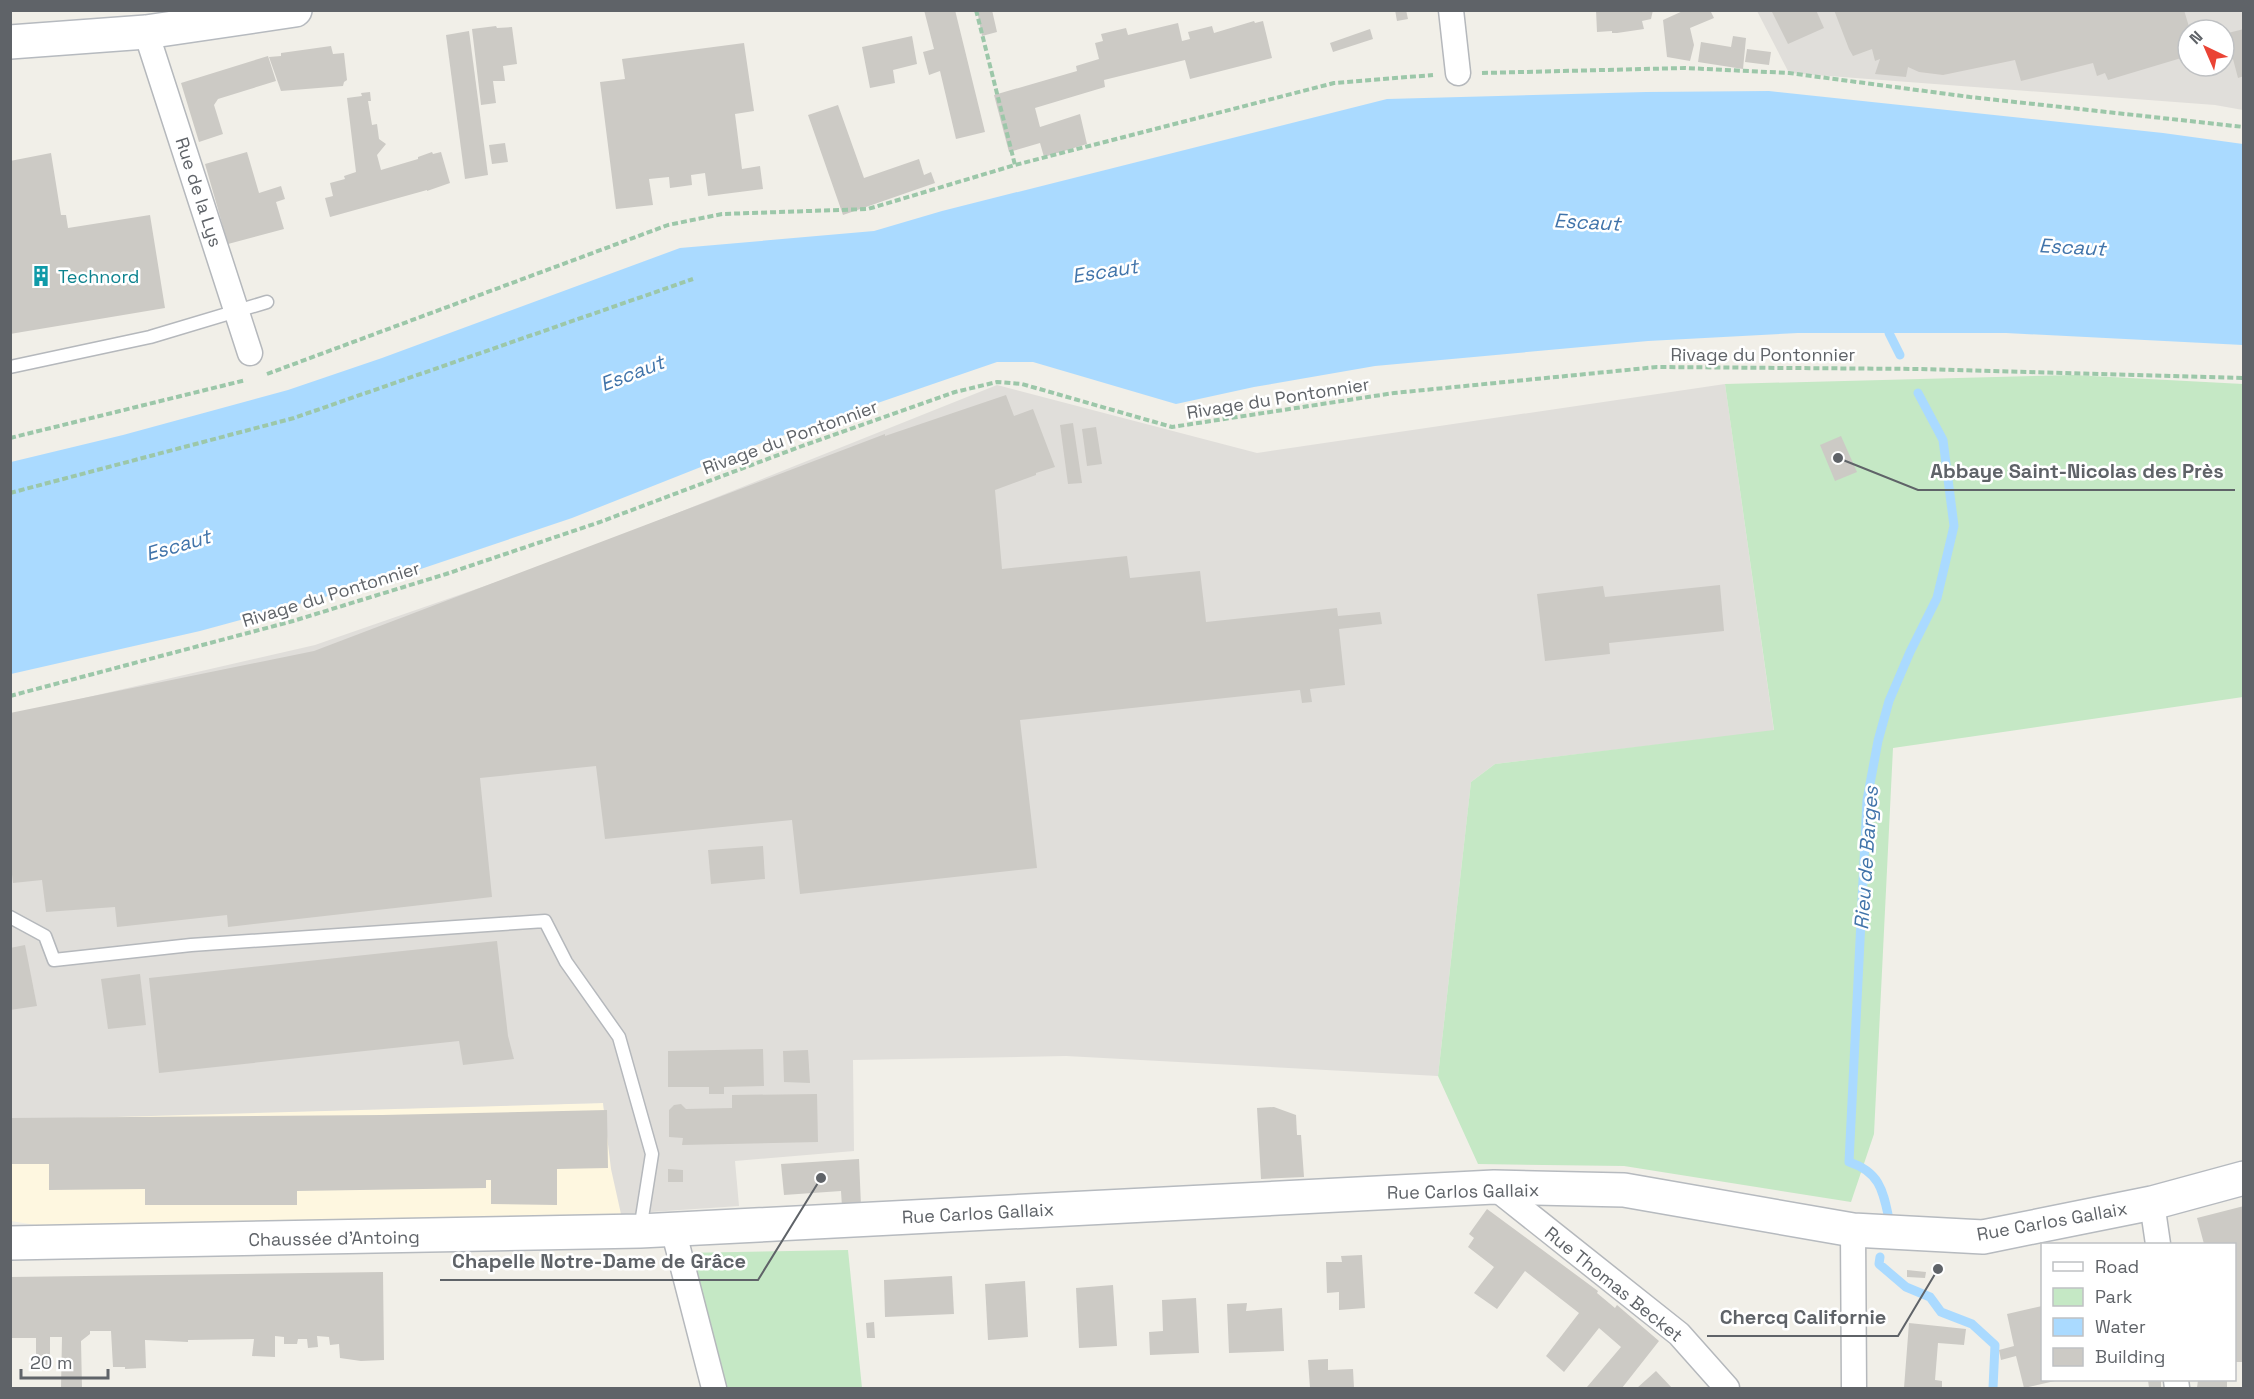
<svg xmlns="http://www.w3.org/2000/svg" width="2254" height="1399" font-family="'Space Grotesk',sans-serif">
<rect width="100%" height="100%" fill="#f1efe8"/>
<polygon fill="#fef7e0" points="603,1103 621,1214 66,1230 11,1221 10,1119"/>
<g fill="#e0deda" fill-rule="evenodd">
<path d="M1757,11H2243V110L2215,105L1789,73ZM2188,30H2224V66H2188Z"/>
<polygon points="1725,384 1774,731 1495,764 1471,782 1438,1076 1066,1056 853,1060 854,1151 735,1161 739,1206 621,1214 611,1169 603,1103 11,1120 10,715 315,645 560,560 997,385 1257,453"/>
</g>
<g fill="#c5e8c5">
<polygon points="2073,375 2243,384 2243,697 1893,748 1874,1134 1851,1202 1624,1166 1478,1164 1438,1076 1471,782 1495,764 1774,730 1725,384"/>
<polygon points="848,1250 862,1388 714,1388 680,1253"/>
</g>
<polygon fill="#aadaff" points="1769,91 2163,133 2243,144 2243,345 2006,333 1798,333 1648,341 1375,366 1254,387 1176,404 1033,362 997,362 764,442 572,518 394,578 200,631 11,674 11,462 123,435 288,390 382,358 680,248 874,231 942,211 1387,99 1646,92"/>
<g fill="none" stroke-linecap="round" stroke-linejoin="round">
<g stroke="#aadaff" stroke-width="9">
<polyline points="1889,333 1900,355"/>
<path d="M1889,1219C1883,1191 1880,1172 1849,1162L1867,800L1878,741L1889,701L1910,652L1937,598L1954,526L1943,440L1918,393"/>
<polyline points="1880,1257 1879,1264 1906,1287 1930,1297 1941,1312 1972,1324 1995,1345 1993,1388"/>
</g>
</g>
<g fill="#cccac5">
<polygon points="924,10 955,10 985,132 956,139 940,71 929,75 923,52 934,49"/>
<polygon points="977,10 992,10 997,32 982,36"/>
<polygon points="1395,10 1406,10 1408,19 1397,21"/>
<polygon points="1596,10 1653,10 1651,19 1642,21 1644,29 1617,33 1612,33 1612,31 1597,32"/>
<polygon points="1685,10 1710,10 1714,18 1690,28 1694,45 1690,61 1667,57 1663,20"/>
<polygon points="1771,10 1816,10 1824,28 1788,44"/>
<polygon points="1834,10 2184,10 2190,30 2188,30 2188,56 2108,80 2105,73 2097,76 2093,63 2021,81 2015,60 1943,75 1919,72 1908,67 1906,77 1875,74 1880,59 1875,61 1872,49 1853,56 1849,49"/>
<polygon points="1254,21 1255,23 1263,21 1272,58 1190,79 1185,60 1104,80 1105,87 1035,108 1040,127 1080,114 1087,144 1044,157 1040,143 1009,152 994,95 1077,71 1076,66 1099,59 1095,43 1103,41 1101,34 1126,28 1128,35 1178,23 1182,41 1190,39 1188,32 1212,26 1214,33"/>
<polygon points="496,26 497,28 512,27 517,64 503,66 505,81 493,81 496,103 481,105 472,29"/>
<polygon points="1370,29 1373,39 1333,52 1330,43"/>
<polygon points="2244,29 2244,76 2238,78 2233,59 2227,61 2224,51 2224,34"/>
<polygon points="469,31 488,175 465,179 446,35"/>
<polygon points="912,36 917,64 893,70 895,83 870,88 862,47"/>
<polygon points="1733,36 1746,38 1743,69 1698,62 1701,42 1731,47"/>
<polygon points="744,43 754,111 735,114 742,169 760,166 763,189 708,196 705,173 691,175 692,185 670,188 669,177 649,179 653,205 616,209 600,82 625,79 622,59"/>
<polygon points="331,46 333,54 344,53 347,80 344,82 343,86 281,91 269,57 281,56 281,53"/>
<polygon points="1747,49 1771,52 1769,65 1745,62"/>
<polygon points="268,56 276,81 218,99 214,105 223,134 199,142 181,83"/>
<polygon points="370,92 371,101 368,101 372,125 377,124 379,139 386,144 377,155 381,170 418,159 418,157 432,152 433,154 441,152 450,183 427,191 427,190 330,217 325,198 333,196 330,183 345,179 344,176 356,172 347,98 362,96 361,93"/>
<polygon points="838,105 864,178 919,159 924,175 931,172 935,183 843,215 808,115"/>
<polygon points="505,143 508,162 492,164 489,145"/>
<polygon points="247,152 259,193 281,186 285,199 276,202 284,229 228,244 205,164"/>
<polygon points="51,153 61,215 66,215 68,228 150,215 165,308 10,334 10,161"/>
<polygon points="1006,395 1014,416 1033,409 1055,467 1036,473 1036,475 995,490 1002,569 1127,556 1130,578 1200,571 1206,622 1337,608 1338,616 1380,612 1382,624 1339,629 1345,685 1310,689 1312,702 1302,703 1300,690 1020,720 1037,868 800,894 792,820 605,839 596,766 480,778 492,897 228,927 227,915 117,927 115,907 46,912 42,880 13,883 10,857 10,713 314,651 885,434 885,436"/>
<polygon points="1073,423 1082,483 1068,484 1060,425"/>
<polygon points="1096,427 1102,464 1087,466 1082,429"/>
<polygon points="1841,436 1857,472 1835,481 1820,445"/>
<polygon points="1720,585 1724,631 1609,643 1610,654 1545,661 1537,594 1603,586 1605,597"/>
<polygon points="763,846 765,879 711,884 708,850"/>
<polygon points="497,941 508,1036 514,1059 463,1065 459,1041 159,1073 149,978"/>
<polygon points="25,945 37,1006 10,1010 10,948"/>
<polygon points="140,974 146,1025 108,1029 101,979"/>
<polygon points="763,1049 764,1086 724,1087 724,1094 709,1094 709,1087 668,1087 668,1051"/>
<polygon points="808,1050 810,1083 784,1082 783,1051"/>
<polygon points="817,1094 818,1142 682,1145 683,1138 669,1137 669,1110 674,1105 681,1104 686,1109 732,1108 732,1095"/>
<polygon points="1274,1107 1296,1115 1297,1135 1301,1135 1304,1177 1261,1179 1257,1108"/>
<polygon points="607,1110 608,1168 557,1169 557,1205 491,1204 491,1180 486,1180 486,1188 297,1191 297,1205 145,1205 145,1189 49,1190 49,1164 10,1164 10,1118 382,1115"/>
<polygon points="859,1159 861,1206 842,1207 841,1191 784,1195 781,1164"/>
<polygon points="668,1169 683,1170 683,1182 668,1182"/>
<polygon points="2244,1206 2244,1362 2235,1362 2235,1245 2204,1244 2197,1218"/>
<polygon points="1487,1209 1598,1291 1597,1293 1615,1308 1617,1305 1659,1341 1622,1388 1589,1388 1587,1387 1621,1347 1599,1328 1564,1372 1546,1356 1579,1313 1525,1271 1497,1309 1474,1293 1494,1267 1468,1247 1474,1238 1469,1234"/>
<polygon points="1362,1255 1365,1308 1339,1310 1339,1292 1327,1293 1326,1262 1342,1262 1341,1256"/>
<polygon points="1907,1270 1926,1272 1925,1278 1907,1277"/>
<polygon points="383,1272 384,1360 361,1361 340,1358 339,1344 330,1345 329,1337 317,1336 318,1347 308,1348 307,1339 298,1339 297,1344 284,1344 284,1337 275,1336 275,1357 252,1356 254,1339 188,1340 188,1342 145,1340 146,1368 125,1369 125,1367 113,1367 111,1331 90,1331 90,1334 81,1341 82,1388 61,1388 62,1337 50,1337 50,1365 36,1366 36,1338 10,1338 10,1277"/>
<polygon points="952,1276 954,1314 885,1317 884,1280"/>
<polygon points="1025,1281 1028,1337 988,1340 985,1284"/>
<polygon points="1113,1285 1117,1346 1079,1348 1076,1288"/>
<polygon points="1196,1298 1199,1353 1150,1355 1149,1332 1163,1331 1162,1300"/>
<polygon points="1247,1303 1246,1311 1282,1308 1284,1351 1229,1353 1227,1304"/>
<polygon points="2042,1306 2042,1380 2059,1380 2024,1388 2016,1356 2001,1360 1999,1350 2014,1346 2007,1314"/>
<polygon points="874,1322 875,1338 867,1338 866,1323"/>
<polygon points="1909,1323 1966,1329 1964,1345 1938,1343 1935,1380 1942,1381 1942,1388 1904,1388"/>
<polygon points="1328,1359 1328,1370 1353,1369 1354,1388 1310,1388 1308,1360"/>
<polygon points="1656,1371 1672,1388 1637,1388"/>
<polygon points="2148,1380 2161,1380 2161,1388 2149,1388"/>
<polygon points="2198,1380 2227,1380 2227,1388 2197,1388"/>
</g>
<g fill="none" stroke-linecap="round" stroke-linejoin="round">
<defs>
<g id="service">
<polyline points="10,367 150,337 267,302"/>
<polyline points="10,917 45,936 54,960 191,945 545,921 566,962 619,1037 652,1154 640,1230"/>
</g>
<g id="minor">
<polyline points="1451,10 1458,73"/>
<polyline points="146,32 250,353"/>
<polyline points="1494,1187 1679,1334 1727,1388"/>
<polyline points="2152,1203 2158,1244"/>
<polyline points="673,1229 714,1388"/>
<polyline points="1853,1230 1854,1388"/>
<polyline points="2176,1380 2177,1388"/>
</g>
<g id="secondary">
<polyline points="10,42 146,32 295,10"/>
<polyline points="10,1243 640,1231 1494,1187 1624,1190 1853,1230 1983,1237 2152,1203 2244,1178"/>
</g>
</defs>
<use href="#service" stroke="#b5b8bc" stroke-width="15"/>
<use href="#minor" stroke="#b5b8bc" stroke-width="27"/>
<use href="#secondary" stroke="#b6babf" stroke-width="36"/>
<g stroke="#9cc7a9" stroke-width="4" stroke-dasharray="6 3" stroke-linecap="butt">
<polyline points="976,10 1015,165"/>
<polyline points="1482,73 1685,68 1789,73 1970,97 2244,127"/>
<polyline points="267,374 668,225 722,214 868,209 1015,165 1334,83 1433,75"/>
<polyline points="10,438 246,380"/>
<polyline points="10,493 294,418 693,279"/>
<polyline points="10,696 293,621 446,574 600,522 802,446 955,392 997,382 1022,384 1172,427 1394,393 1657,367 1920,369 2244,378"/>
</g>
<use href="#service" stroke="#fff" stroke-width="12"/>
<use href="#minor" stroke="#fff" stroke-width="24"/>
<use href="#secondary" stroke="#fff" stroke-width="33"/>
</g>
<defs>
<symbol id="building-bare" viewBox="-9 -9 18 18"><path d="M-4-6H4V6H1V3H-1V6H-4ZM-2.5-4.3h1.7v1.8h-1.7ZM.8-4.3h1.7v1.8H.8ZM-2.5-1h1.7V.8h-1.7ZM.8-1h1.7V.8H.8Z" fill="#0f9aa8" stroke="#fff" stroke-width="2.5" paint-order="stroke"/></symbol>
</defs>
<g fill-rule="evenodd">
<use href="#building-bare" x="26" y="261" width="30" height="30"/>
</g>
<g text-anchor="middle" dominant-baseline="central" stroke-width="5" stroke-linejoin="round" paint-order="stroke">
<g font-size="18" fill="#5f6368" stroke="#fff">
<text transform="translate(199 192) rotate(72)">Rue de la Lys</text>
<text x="1763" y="354">Rivage du Pontonnier</text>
<text transform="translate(1278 398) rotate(-9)">Rivage du Pontonnier</text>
<text transform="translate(790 437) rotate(-20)">Rivage du Pontonnier</text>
<text transform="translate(331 594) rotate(-17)">Rivage du Pontonnier</text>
<text transform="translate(1463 1191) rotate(-1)">Rue Carlos Gallaix</text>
<text transform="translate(978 1213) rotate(-3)">Rue Carlos Gallaix</text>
<text transform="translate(2052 1221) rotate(-10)">Rue Carlos Gallaix</text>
<text transform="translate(334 1238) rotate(-1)">Chaussée d'Antoing</text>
<text transform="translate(1614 1284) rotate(39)">Rue Thomas Becket</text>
</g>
<g font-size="18" fill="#0d838f" stroke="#fff" text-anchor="start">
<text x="58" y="276">Technord</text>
</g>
<g font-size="20" font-style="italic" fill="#4174aa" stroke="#fff">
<text transform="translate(1587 222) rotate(3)">Escaut</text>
<text transform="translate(2072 247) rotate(3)">Escaut</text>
<text transform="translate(1105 271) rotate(-9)">Escaut</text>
<text transform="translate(632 373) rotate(-21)">Escaut</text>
<text transform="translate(178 545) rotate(-16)">Escaut</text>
<text transform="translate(1866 858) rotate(-86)">Rieu de Barges</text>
</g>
</g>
<path fill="none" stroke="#5f6368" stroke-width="2" d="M1838 458L1918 490H2235M821 1178L758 1280H440M1938 1269L1898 1336H1707"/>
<g fill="#5f6368" stroke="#fff" stroke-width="2">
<circle cx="1838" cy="458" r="6"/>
<circle cx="821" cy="1178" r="6"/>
<circle cx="1938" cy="1269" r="6"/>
</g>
<g font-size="20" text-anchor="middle" font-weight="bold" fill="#5f6368" stroke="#fff" stroke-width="5" stroke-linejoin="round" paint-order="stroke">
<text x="2077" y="478">Abbaye Saint-Nicolas des Près</text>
<text x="599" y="1268">Chapelle Notre-Dame de Grâce</text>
<text x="1803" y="1324">Chercq Californie</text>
</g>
<rect width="2254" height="1399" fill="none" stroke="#5f6368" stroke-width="24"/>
<rect x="2041" y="1243" width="195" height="138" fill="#ffffff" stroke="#bfc1c3" stroke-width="1.5"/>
<rect x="2053" y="1262" width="30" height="9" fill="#ffffff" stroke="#bfc1c3" stroke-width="1.5"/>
<text x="2095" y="1273" font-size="18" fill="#5f6368">Road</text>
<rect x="2053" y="1288" width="30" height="18" fill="#c5e8c5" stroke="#bfc1c3" stroke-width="1.5"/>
<text x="2095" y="1303" font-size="18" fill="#5f6368">Park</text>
<rect x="2053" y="1318" width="30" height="18" fill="#aadaff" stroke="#bfc1c3" stroke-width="1.5"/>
<text x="2095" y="1333" font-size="18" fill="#5f6368">Water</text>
<rect x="2053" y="1348" width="30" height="18" fill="#cccac5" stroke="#bfc1c3" stroke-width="1.5"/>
<text x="2095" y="1363" font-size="18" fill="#5f6368">Building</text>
<g transform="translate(2206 48) rotate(316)"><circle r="28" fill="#ffffff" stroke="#bfc1c3" stroke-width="1.5"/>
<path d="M0-4.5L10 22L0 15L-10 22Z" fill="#ea4335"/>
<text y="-9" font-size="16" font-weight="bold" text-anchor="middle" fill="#5f6368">N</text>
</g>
<path d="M21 1369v9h87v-9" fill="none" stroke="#5f6368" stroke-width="3"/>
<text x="30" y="1369" font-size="18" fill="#5f6368" stroke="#ffffff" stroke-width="4.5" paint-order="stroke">20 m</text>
</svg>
